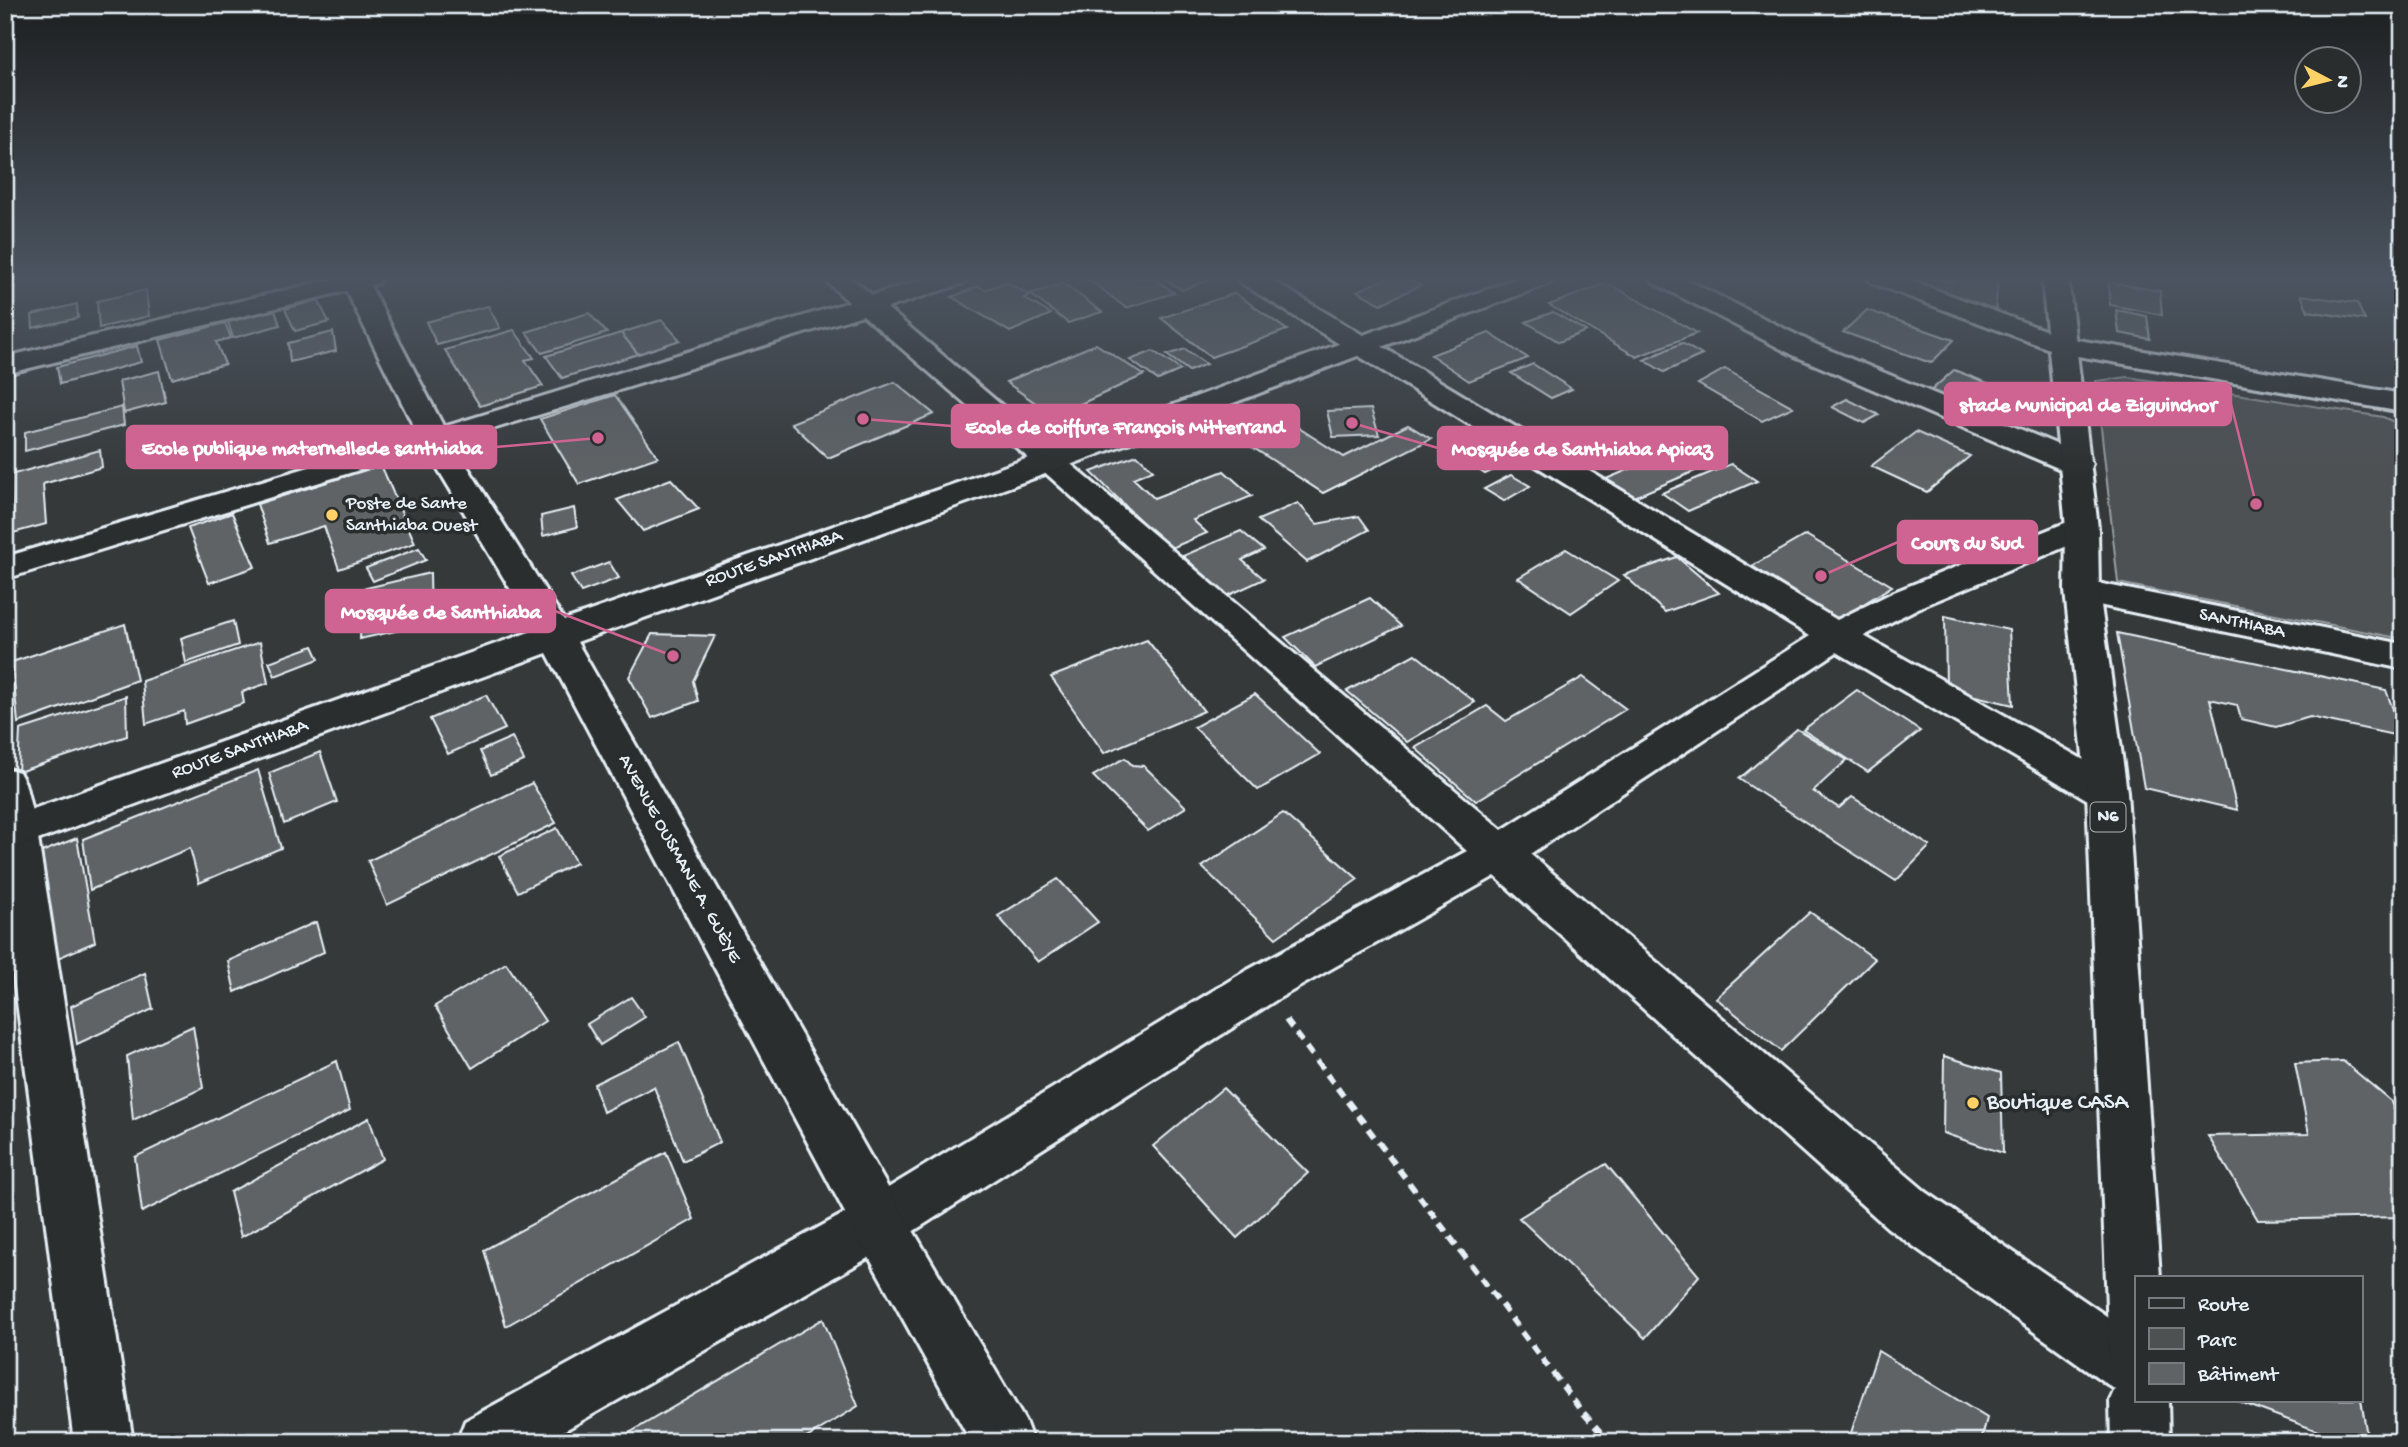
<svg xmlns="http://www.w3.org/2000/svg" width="2408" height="1447" font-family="'Gochi Hand',sans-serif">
<rect width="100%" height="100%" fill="#35393a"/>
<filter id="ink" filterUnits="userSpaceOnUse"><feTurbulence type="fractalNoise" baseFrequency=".0143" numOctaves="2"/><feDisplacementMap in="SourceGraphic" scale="14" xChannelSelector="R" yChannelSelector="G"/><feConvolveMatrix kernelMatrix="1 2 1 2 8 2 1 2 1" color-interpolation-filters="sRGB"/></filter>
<g filter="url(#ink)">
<polygon fill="#4d5152" stroke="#9aa1a5" stroke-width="2" points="2128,377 2383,417 2403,426 2403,639 2118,583 2096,381"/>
<g fill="#5f6365" stroke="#e8f1f8" stroke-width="2">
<polygon points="1087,278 1154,278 1174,293 1126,308"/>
<polygon points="1163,278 1214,278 1182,290"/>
<polygon points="1387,278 1406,278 1421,285 1381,304 1357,291"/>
<polygon points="1890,278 1937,278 1947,282 1958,280 1958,278 1998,278 1995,314 1975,312"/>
<polygon points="1006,282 1030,295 1024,298 1051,314 1010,332 952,297 979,286 985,290"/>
<polygon points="2109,282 2160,291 2162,315 2110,305"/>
<polygon points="1063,283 1102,312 1068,323 1030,294"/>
<polygon points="1607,283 1697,333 1637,357 1549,305"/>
<polygon points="146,290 149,316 99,328 97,301"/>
<polygon points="1235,293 1287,330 1211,357 1161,318"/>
<polygon points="2301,295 2357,303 2365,320 2308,311"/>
<polygon points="318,300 329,322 295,331 285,309"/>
<polygon points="77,304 78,318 33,328 32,315"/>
<polygon points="488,306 500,328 437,345 426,322"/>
<polygon points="275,310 280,325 233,338 228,322"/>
<polygon points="1867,310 1954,340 1931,363 1843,332"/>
<polygon points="2116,310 2147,316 2150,339 2119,333"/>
<polygon points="1553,312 1586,331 1559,342 1526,322"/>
<polygon points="589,313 607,333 542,353 526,332"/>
<polygon points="662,320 680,340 638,354 621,333"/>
<polygon points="225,323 231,338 216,342 225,364 172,379 160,340"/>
<polygon points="514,330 534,358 525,360 543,386 480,406 445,350"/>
<polygon points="333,332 336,351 290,362 288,343"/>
<polygon points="621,333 638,354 562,378 546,356"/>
<polygon points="1489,333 1528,358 1469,381 1431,355"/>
<polygon points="1682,343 1702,355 1664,372 1644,360"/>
<polygon points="1096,344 1144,375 1054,416 1006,382"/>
<polygon points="137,346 141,362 60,384 57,367"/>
<polygon points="1185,349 1206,364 1189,371 1167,355"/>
<polygon points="1153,351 1181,370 1158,380 1130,360"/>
<polygon points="1533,364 1572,389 1551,398 1511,373"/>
<polygon points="1725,369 1793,407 1762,421 1698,384"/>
<polygon points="1954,370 1993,385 1980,397 2000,404 1985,418 1926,395"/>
<polygon points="159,371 166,402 124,413 119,381"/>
<polygon points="895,382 934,414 828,458 791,423"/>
<polygon points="615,395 658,457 579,484 540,419"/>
<polygon points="1847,399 1879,415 1864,423 1832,407"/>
<polygon points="1263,405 1344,457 1408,425 1431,439 1323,493 1212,421"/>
<polygon points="122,407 124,425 25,451 25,432"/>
<polygon points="1371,409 1379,435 1333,437 1327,411"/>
<polygon points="1916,432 1970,456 1927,492 1871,466"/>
<polygon points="100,450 102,467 43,484 46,524 13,533 10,475"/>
<polygon points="1675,450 1702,468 1625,501 1599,482"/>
<polygon points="1484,454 1502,466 1485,474 1467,462"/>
<polygon points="1137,455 1153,470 1133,478 1154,498 1224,471 1252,496 1193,520 1207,533 1169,549 1091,472"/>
<polygon points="1731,464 1757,481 1688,511 1662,493"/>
<polygon points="381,465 415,543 339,569 324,526 270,543 257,504"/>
<polygon points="1511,475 1530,486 1504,501 1484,489"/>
<polygon points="671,479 699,509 643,531 617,500"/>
<polygon points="1298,503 1317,524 1359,516 1369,530 1307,562 1258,520"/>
<polygon points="574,508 577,527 543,536 541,516"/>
<polygon points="232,513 255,567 209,583 188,528"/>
<polygon points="1241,531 1264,550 1242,560 1264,579 1227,596 1183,556"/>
<polygon points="1806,535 1892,586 1838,620 1752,566"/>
<polygon points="419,548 426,560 373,581 366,568"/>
<polygon points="1566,549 1618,581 1571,613 1518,578"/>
<polygon points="1677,557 1719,593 1665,612 1624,575"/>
<polygon points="609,562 619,578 581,592 571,576"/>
<polygon points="430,573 431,623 360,639 362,589"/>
<polygon points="1370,598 1401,626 1315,667 1285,637"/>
<polygon points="1945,616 2009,630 2013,705 1946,689"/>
<polygon points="233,621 238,645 186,663 181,638"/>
<polygon points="125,624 137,680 18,723 12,662"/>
<polygon points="2117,633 2386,690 2403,737 2310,717 2276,727 2241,719 2237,705 2210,699 2237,810 2144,788"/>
<polygon points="652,634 715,636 693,681 698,701 652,718 629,677"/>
<polygon points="1147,640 1204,711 1104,753 1051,677"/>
<polygon points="260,642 268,683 242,692 244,703 185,724 184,711 146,724 142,681"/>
<polygon points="313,646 319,659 275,676 269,662"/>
<polygon points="1415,654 1475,702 1407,742 1347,691"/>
<polygon points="1583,677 1626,709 1476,801 1415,748 1487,706 1506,721"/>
<polygon points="1857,690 1920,731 1868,772 1803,730"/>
<polygon points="1255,694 1320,754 1258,790 1194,727"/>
<polygon points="486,695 505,729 448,754 430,719"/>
<polygon points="126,696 127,736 18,772 20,730"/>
<polygon points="1797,729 1847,760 1813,791 1839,808 1852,797 1930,846 1896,881 1739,779"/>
<polygon points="512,737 524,761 491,775 480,751"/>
<polygon points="320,752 337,802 284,824 269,773"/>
<polygon points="1125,758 1132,765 1144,766 1186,807 1148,831 1093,776"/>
<polygon points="258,770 281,848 199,883 190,848 90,890 83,839"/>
<polygon points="532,783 556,823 387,905 368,861"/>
<polygon points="1283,813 1358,879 1276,938 1202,867"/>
<polygon points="557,828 576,863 518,892 499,856"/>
<polygon points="77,838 95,942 44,964 29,857"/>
<polygon points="1058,879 1098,922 1038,962 998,916"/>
<polygon points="1810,912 1875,959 1781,1051 1716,998"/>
<polygon points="316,922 324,952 235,992 228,961"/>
<polygon points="506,963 545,1021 472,1068 435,1006"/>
<polygon points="145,973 153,1009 77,1044 71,1006"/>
<polygon points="631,997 645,1017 600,1045 587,1024"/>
<polygon points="193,1026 203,1088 133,1120 127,1056"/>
<polygon points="679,1042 720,1142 683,1161 654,1087 603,1112 594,1084"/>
<polygon points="1944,1056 2001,1073 2003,1153 1943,1133"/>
<polygon points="337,1061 350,1110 142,1212 135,1157"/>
<polygon points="2343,1061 2392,1102 2403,1148 2403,1217 2258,1220 2208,1136 2309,1134 2295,1063"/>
<polygon points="1223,1088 1308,1173 1237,1238 1153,1146"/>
<polygon points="369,1118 383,1159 241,1237 230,1192"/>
<polygon points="666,1152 694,1219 506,1326 484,1250"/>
<polygon points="1606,1164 1699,1276 1645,1338 1519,1218"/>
<polygon points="823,1319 858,1406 800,1442 614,1442"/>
<polygon points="1878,1351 1987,1418 1981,1442 1848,1442"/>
<polygon points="2361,1399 2368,1442 2347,1442 2235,1400"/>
</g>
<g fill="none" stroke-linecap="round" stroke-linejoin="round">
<defs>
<g id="street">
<polygon points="337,278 382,278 378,283 5,374 5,357"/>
<polygon points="823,278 851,278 872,295 929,278 968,278 964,283 887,308 1502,830 1810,636 1241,283 1237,278 1268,278 1837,620 1894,592 2070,521 2082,518 2094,521 2098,528 2094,535 1918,608 1864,636 2121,781 2127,792 2121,803 2107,807 2093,803 1837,652 1530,854 1926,1192 2137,1337 2137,1399 2117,1391 1888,1228 1495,876 1276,1000 898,1241 544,1442 457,1442 465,1421 860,1205 1244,972 1467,851 1040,468 863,315 5,579 5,557 424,433 849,302"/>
<polygon points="1650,278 1683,278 1815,344 2087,457 2092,464 2087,471 2076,473 2065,471 1795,356 1654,283"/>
<polygon points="1868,278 1904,278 2066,338 2403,394 2403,412 2060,353 1872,283"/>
<polygon points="2082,580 2403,644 2403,669 2070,599 2065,591 2070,583"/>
<polygon points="5,768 19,772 25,783 37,832 133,1442 74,1442 5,909"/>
</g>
<polygon id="secondary" points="340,278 366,278 450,439 564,620 1040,454 1518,278 1554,278 1550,283 1062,468 577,642 898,1205 1025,1421 1033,1442 971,1442 860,1241 547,653 5,852 5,819 535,630 420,439"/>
<polygon id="primary" points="2042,278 2068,278 2098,528 2099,591 2127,792 2160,1277 2137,1277 2137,1400 2168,1400 2169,1442 2111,1442 2110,1400 2119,1380 2109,1359 2087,792 2065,591 2066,528"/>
</defs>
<use href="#street" stroke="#e8f1f8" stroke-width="6"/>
<use href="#secondary" stroke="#e8f1f8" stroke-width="6"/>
<use href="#primary" stroke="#e8f1f8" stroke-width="6"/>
<polyline stroke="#e8f1f8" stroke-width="6" stroke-dasharray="10 7" stroke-linecap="butt" points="1286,1020 1580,1409 1609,1442"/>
<use href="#street" fill="#2a2d2e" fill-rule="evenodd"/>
<use href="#secondary" fill="#2a2d2e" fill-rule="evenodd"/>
<use href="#primary" fill="#2a2d2e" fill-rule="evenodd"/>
</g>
</g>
<linearGradient id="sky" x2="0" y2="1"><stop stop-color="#1d1f20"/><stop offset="0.58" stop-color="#4b5460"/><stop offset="1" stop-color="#4b5460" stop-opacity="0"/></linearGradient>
<rect width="2408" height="480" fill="url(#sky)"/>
<g fill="#ffd166" stroke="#2a2d2e" stroke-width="2.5">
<circle cx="332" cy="515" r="7"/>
<circle cx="1973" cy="1103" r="7"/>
</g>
<g text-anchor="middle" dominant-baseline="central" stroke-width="7" stroke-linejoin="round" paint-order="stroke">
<rect fill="#2a2d2e" stroke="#afb6bb" stroke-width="2" x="2090.5" y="802.5" width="35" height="29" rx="5"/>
<g font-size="18" font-weight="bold" fill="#e8f1f8">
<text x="2108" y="817">N6</text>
</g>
<g font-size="19" fill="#e8f1f8" stroke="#2a2d2e" text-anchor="start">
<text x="346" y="504">Poste de Sante<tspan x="346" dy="22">Santhiaba Ouest</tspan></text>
</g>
<g font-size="19" fill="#e8f1f8" stroke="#2a2d2e">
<text transform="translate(774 559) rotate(-19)">ROUTE SANTHIABA</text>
<text transform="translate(2242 624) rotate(12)">SANTHIABA</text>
<text transform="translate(240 750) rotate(-20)">ROUTE SANTHIABA</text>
<text transform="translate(679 859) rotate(61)">AVENUE OUSMANE A. GUÈYE</text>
</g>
<g font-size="23" fill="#e8f1f8" stroke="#2a2d2e" text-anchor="start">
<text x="1987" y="1103">Boutique CASA</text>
</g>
</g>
<path fill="none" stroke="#cf6492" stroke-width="2.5" d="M2256 504L2231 404M863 419L952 426M598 438L496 447M1352 423L1438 448M1821 576L1898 542M673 656L555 611"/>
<g fill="#cf6492" stroke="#2a2d2e" stroke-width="2.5">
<circle cx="2256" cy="504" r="7"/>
<circle cx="863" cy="419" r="7"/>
<circle cx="598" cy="438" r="7"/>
<circle cx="1352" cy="423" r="7"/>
<circle cx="1821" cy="576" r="7"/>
<circle cx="673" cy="656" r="7"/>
</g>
<g fill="#cf6492" stroke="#cf6492" stroke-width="2.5">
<rect x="1945" y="383" width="286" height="42" rx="7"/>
<rect x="952" y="405" width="347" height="42" rx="7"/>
<rect x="127" y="426" width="369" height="42" rx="7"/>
<rect x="1438" y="427" width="289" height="42" rx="7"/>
<rect x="1898" y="521" width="139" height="42" rx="7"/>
<rect x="326" y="590" width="229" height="42" rx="7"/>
</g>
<g font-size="21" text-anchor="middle" font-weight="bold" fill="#fff">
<text x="2088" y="411">stade Municipal de Ziguinchor</text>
<text x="1125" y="433">Ecole de coiffure François Mitterrand</text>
<text x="312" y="454">Ecole publique maternellede santhiaba</text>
<text x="1582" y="455">Mosquée de Santhiaba Apicaz</text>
<text x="1967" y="549">Cours du Sud</text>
<text x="441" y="618">Mosquée de Santhiaba</text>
</g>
<rect width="2408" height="1447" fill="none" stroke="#2a2d2e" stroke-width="28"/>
<rect x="14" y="14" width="2380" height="1419" fill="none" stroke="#e8f1f8" stroke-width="2.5" filter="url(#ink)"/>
<rect x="2135" y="1276" width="228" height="126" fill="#2a2d2e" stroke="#767b7f" stroke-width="2"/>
<rect x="2149" y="1298" width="35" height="10" fill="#2a2d2e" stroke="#767b7f" stroke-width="2"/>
<text x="2198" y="1310" font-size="21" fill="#e8f1f8">Route</text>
<rect x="2149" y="1328" width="35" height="21" fill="#4d5152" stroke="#767b7f" stroke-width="2"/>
<text x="2198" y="1346" font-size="21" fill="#e8f1f8">Parc</text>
<rect x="2149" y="1363" width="35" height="21" fill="#5f6365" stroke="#767b7f" stroke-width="2"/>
<text x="2198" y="1380" font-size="21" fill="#e8f1f8">Bâtiment</text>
<g transform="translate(2328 80) rotate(97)"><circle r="33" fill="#2a2d2e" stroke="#767b7f" stroke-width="2"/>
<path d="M0-5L12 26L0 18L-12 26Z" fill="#ffd166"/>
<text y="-10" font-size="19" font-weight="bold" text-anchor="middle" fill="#e8f1f8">N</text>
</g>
</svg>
